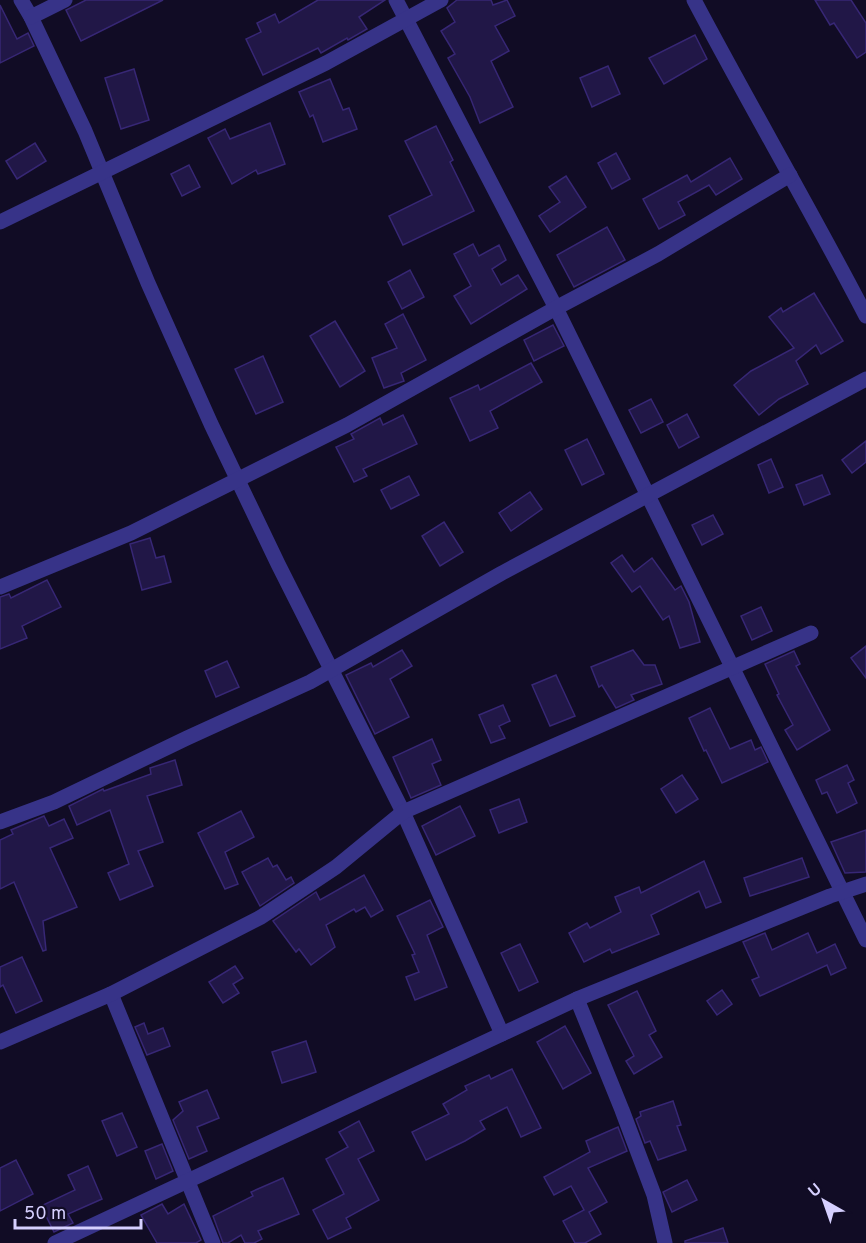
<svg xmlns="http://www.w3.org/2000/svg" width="866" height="1243" font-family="Overpass,sans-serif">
<rect width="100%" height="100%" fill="#110c25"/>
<g fill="#211747" stroke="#372775" stroke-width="1.5">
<polygon points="86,0 163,0 81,41 66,10"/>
<polygon points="318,0 385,0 359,17 367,29 348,40 347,38 321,53 318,48 263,75 246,39 261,32 257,23 275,14 279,23"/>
<polygon points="457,0 491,0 493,5 507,0 515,16 495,26 509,51 491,61 513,107 480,123 470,97 448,58 455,54 441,31 455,22 447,8"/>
<polygon points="815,0 851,0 866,23 866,52 857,58 834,23 830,25"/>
<polygon points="0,5 17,39 28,33 34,46 0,63"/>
<polygon points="695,35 707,59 664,84 649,58"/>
<polygon points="608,66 620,94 592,107 580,78"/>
<polygon points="134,69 149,120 121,129 105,78"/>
<polygon points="330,79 343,110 349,108 357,129 323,142 313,115 310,117 299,92"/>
<polygon points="270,123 285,164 258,174 256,170 232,184 208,138 225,129 230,139"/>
<polygon points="436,126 453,160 450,162 474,211 403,245 389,216 432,195 405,141"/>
<polygon points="35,143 46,161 17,179 6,161"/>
<polygon points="616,153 630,179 612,189 598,163"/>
<polygon points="730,158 742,179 716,195 709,185 678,202 685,215 659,229 643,199 687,175 691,182"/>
<polygon points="189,165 200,187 182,196 171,174"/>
<polygon points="566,176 586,207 550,232 539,216 560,202 549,187"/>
<polygon points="607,227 625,260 574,287 557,255"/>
<polygon points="473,244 479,256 499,245 506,260 492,269 501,285 518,275 527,289 471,324 454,296 471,286 454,254"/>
<polygon points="410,270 424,297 402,309 388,282"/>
<polygon points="814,293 843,341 821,354 816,345 796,361 808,384 779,399 759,415 734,385 751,371 794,348 769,317 781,308 783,312"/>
<polygon points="403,314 426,360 401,373 404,381 384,388 372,358 397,348 385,324"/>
<polygon points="335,321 365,371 340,387 310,336"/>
<polygon points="553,325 564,346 534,361 524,340"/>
<polygon points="263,356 283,402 256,414 235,369"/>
<polygon points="531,363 542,382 490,411 498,428 470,441 450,398 478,385 480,390"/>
<polygon points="651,399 663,422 641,433 629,410"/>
<polygon points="687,414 699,437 679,448 667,425"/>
<polygon points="403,415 417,444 363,469 367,476 354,482 336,447 354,439 351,434 380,418 383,425"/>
<polygon points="587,439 604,474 582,485 565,450"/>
<polygon points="866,441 866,462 852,473 842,460"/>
<polygon points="771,459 783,487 769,493 758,465"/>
<polygon points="822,475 830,494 804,505 796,485"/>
<polygon points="409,476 419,495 391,509 381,490"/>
<polygon points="530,492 542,509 511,531 499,513"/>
<polygon points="713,515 723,534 702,545 692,525"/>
<polygon points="444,522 463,552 440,566 422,536"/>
<polygon points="150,538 156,558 164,556 171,582 142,590 130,544"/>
<polygon points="622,555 634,572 652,558 675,590 681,586 689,602 700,642 680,648 669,616 663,620 640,586 632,592 611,563"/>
<polygon points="47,580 61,607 22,626 27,638 0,649 0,597 9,594 11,598"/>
<polygon points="761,607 772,631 752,640 741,616"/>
<polygon points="866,646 866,678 851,658"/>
<polygon points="402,650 412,666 390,679 409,717 375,734 346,675 371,663 373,667"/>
<polygon points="633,650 644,665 655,665 662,684 631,695 634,700 616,708 602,685 599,687 591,667"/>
<polygon points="794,651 800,664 796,666 830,730 797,750 785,730 793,725 777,695 779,694 765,664"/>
<polygon points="227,661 239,687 216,697 205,671"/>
<polygon points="556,675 575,716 550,726 532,685"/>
<polygon points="503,705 510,721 499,726 505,738 491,743 479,715"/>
<polygon points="710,708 730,749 751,740 755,750 761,747 768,762 722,783 706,750 704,751 689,718"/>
<polygon points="432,739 441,760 432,764 441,785 411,798 393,757"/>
<polygon points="175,760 182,785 147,796 163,842 138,851 153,886 120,900 108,873 129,864 110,810 77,825 69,806 103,789 104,791 151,774 150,768"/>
<polygon points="847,765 854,780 848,783 857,803 837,813 827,792 822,794 816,780"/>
<polygon points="682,775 698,799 676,813 661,789"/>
<polygon points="519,799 527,822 499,833 490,810"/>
<polygon points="460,806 475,836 436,855 422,826"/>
<polygon points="241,811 254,837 225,852 238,884 225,889 198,833"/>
<polygon points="44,816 49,826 64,819 73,838 50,848 77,907 43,921 46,950 43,951 14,882 0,889 0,840 13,834 11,830"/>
<polygon points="866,830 866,872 845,873 831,842"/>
<polygon points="268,858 273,867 277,865 286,880 291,877 294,883 260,906 242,872"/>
<polygon points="802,858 809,877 750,896 744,878"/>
<polygon points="704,861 721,902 706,908 699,891 651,915 659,934 612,953 610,949 584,962 569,933 587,923 590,928 621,912 615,897 639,887 641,893"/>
<polygon points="364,875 383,910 371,917 365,907 356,912 354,909 326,925 335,947 311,965 299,949 296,952 273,921 316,892 320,900"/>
<polygon points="430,900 443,927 427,935 447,987 415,1000 406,977 419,972 412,955 415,954 397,916"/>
<polygon points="765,933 772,950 808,933 817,953 835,944 846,968 831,975 827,965 760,996 752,980 759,977 743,942"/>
<polygon points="520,944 538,982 519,991 501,953"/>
<polygon points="22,957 42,1001 16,1013 3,985 0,987 0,967"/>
<polygon points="235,966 243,978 233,984 239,993 223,1003 209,982"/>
<polygon points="722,990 732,1004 717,1015 707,1001"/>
<polygon points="637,991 656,1031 649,1035 662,1057 634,1074 626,1061 634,1056 608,1005"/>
<polygon points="144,1023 148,1034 163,1028 170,1046 147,1055 135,1027"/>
<polygon points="565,1026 591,1073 563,1089 537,1042"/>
<polygon points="306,1041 316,1072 282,1083 272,1052"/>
<polygon points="512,1069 541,1128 521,1137 507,1107 480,1121 485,1129 465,1141 426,1160 412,1132 449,1114 443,1104 467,1090 465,1086 489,1075 491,1079"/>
<polygon points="207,1090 219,1118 197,1127 207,1151 189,1159 173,1120 183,1111 179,1102"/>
<polygon points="673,1101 681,1125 677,1126 686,1150 658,1160 650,1141 645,1143 636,1119 641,1116 640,1112"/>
<polygon points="122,1113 137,1147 117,1156 102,1121"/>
<polygon points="359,1121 374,1151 358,1159 379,1200 346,1218 351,1228 328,1239 313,1210 344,1194 326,1159 348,1147 339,1132"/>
<polygon points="618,1127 627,1151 588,1168 607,1202 589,1212 601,1234 585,1243 575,1243 563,1221 584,1210 571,1186 554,1195 544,1177 590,1152 586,1141"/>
<polygon points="162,1144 173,1171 156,1179 145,1151"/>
<polygon points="16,1160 33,1194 0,1211 0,1168"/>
<polygon points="88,1166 102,1199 68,1214 73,1223 54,1232 41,1206 75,1190 68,1175"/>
<polygon points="283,1178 299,1214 258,1231 262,1239 254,1243 245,1243 241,1235 228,1243 223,1243 213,1216 253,1196 251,1192"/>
<polygon points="687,1180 697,1200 672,1212 663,1192"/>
<polygon points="162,1204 168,1214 184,1204 201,1240 196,1243 157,1243 141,1215"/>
<polygon points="723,1228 728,1243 685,1243 685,1241"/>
</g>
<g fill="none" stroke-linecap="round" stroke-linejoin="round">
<g stroke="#373388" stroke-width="15">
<polyline points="21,0 31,17 85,131 148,283 211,424 278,564 403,812 502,1034"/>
<polyline points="396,0 556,308 866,940"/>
<path d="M694,0C750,106 811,210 866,316"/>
<polyline points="31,17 65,0"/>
<polyline points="0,222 326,63 441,0"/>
<polyline points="0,587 131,533 347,425 556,308 658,254 790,175"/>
<polyline points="0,822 54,802 187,738 310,682 502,573 866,379"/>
<polyline points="111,994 213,1243"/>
<polyline points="577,999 622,1110 654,1195 665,1243"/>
<polyline points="0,1042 111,994 261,917 336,867 403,812 811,633"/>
<polyline points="55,1243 577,999 830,896 866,884"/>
</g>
</g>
<g transform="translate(824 1201) rotate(320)" stroke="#110c25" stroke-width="4.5" paint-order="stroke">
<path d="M0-4.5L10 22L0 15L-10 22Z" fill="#d6d0ff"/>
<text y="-9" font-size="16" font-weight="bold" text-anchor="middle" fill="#d6d0ff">U</text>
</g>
<path d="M15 1219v9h126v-9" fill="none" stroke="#d6d0ff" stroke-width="3"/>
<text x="24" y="1219" font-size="18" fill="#d6d0ff" stroke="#110c25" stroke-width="4.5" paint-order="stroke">50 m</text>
</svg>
